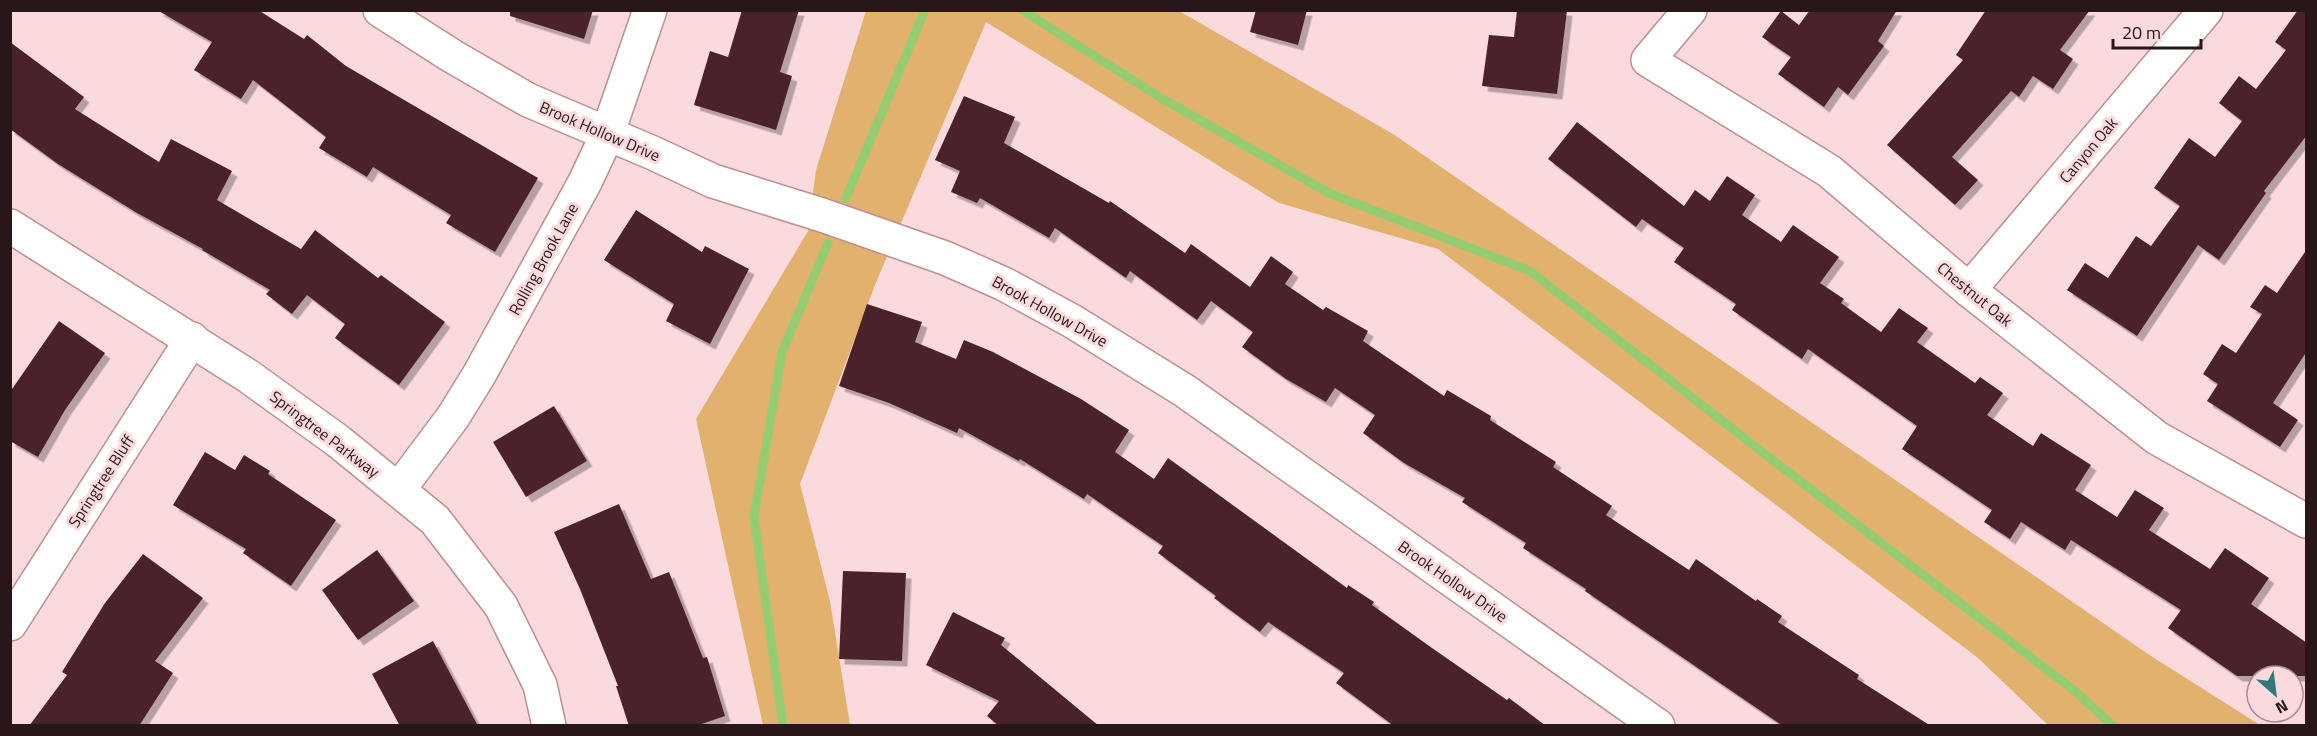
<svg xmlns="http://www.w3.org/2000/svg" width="2317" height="736" font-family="'Titillium Web',sans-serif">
<defs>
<filter id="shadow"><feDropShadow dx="5.5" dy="5.5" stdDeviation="0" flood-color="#0004"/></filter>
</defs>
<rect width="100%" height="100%" fill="#fadadc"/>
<polygon fill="#e2b16e" points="866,11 1179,11 1393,134 2151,656 2260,725 2048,725 1978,658 1438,249 1279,203 986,22 875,285 800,484 830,601 850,725 763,725 696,419 808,231 816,170"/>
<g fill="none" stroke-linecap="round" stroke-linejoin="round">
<g stroke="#95cc72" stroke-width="9">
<polyline points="1022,10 1161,98 1329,193 1530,271 1766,455 2075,691 2113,726"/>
<polyline points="846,198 925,10"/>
<polyline points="783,726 754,517 782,352 828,243"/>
</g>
</g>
<g fill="#4c2429" filter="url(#shadow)">
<polygon points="157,10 258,10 304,39 307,35 346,66 538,178 495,252 446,223 451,215 373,167 367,177 319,148 326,137 253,80 241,99 194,70 212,42"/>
<polygon points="510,10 593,10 584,39 510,16"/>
<polygon points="742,10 799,10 780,72 792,76 776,130 694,105 710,51 728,57"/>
<polygon points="1256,10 1307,10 1298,45 1250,32"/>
<polygon points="1517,10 1567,10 1557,94 1482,86 1489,35 1514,37"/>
<polygon points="1810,10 1897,10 1878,41 1884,46 1848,95 1838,87 1824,107 1778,74 1791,57 1762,37 1781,11 1799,25"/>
<polygon points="1986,10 2090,10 2060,50 2073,59 2053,89 2033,76 2019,97 2011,91 1952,157 1978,180 1955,205 1887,145 1963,60 1956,55"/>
<polygon points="2298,10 2307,10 2307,135 2264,191 2266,193 2219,260 2198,245 2137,336 2067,290 2085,263 2108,278 2136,236 2151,246 2180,206 2154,188 2189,138 2215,157 2242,121 2219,103 2239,76 2256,89 2286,50 2275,42"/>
<polygon points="10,42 84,97 75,109 159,162 171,139 232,171 217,200 301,249 315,230 378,278 381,275 445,322 399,385 335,338 345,324 307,295 292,314 266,294 270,290 202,250 203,249 137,213 58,164 10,129"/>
<polygon points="964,96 1015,117 1004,143 1109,203 1110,201 1185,253 1191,244 1250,287 1271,256 1293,272 1285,284 1323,310 1326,307 1368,331 1363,341 1444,396 1447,390 1491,416 1490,420 1556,462 1553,467 1612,506 1606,515 1689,570 1696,559 1756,601 1757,599 1782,616 1778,622 1859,675 1857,679 1931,726 1783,726 1585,591 1586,589 1523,548 1526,543 1462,502 1465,498 1404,463 1363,433 1375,415 1335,388 1326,402 1286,379 1242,347 1253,332 1211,301 1197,320 1130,271 1126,278 1055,228 1049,238 980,198 977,203 951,192 960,171 935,160"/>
<polygon points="1577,122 1684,206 1695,190 1710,201 1727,176 1755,195 1742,215 1781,242 1793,225 1839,257 1820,283 1844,299 1841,303 1881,332 1899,308 1928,328 1917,342 1975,383 1980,377 2003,393 1987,415 2033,446 2041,433 2091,465 2075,490 2117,517 2135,490 2164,508 2149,530 2210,569 2225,548 2269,578 2251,604 2307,643 2307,676 2237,676 2168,628 2181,610 2071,540 2065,550 2021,522 2010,539 1984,522 1992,510 1902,449 1917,426 1808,349 1802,359 1732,310 1736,304 1674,262 1684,248 1642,219 1636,227 1548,159"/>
<polygon points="636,210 702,252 705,246 749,269 710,344 666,321 674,304 604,260"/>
<polygon points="2307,249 2307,351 2273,403 2298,420 2280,447 2207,401 2218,384 2203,374 2222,344 2236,353 2262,314 2250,307 2265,285 2277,293"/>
<polygon points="867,304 922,322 915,342 956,359 964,340 993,352 1081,399 1129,430 1115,452 1154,479 1168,458 1347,588 1348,585 1374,602 1372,605 1432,648 1507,700 1509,698 1546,726 1394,726 1336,683 1344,673 1268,622 1260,632 1214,598 1216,596 1158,553 1163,546 1087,494 1084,499 1020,459 1019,461 959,428 957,433 889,403 839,386"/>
<polygon points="59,321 105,353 65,410 38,457 10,441 10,392"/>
<polygon points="554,406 587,461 526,497 493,442"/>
<polygon points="205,452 235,470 244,455 270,471 268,474 336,520 291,586 243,553 246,549 173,505"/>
<polygon points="619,504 651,579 669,572 703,658 707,657 725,716 696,726 629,726 616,686 618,686 580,589 554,532"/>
<polygon points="377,550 414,601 358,640 322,590"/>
<polygon points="143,554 203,598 155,661 173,673 139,726 29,726 67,675 62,672 105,603"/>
<polygon points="843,571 906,573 902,661 839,659"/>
<polygon points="953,612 1005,638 1001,645 1099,726 999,726 987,716 999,701 926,665"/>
<polygon points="433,641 478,726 400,726 372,674"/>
</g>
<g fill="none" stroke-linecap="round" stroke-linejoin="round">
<defs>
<g id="minor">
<polyline points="380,10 452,56 528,100 653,153 713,181 822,215 945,258 1004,284 1072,321 1185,391 1658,726"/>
<polyline points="1690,10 1648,60 1829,171 1969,290 2157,438 2306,521"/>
<polyline points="10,226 248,376 338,441 435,520 501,606 540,685 549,726"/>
<polyline points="1969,290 2206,10"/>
<polyline points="399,489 453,417 479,375 585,182 607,135 650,10"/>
<polyline points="10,624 192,339"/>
</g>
</defs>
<use href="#minor" stroke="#be8e91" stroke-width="36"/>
<use href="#minor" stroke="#fff" stroke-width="33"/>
</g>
<g text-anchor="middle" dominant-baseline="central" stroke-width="6" stroke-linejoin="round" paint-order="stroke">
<g font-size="16" fill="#281618" stroke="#fadadc">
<text transform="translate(600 131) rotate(23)">Brook Hollow Drive</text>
<text transform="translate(2088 150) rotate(-50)">Canyon Oak</text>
<text transform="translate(543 259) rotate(-61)">Rolling Brook Lane</text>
<text transform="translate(1975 294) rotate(39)">Chestnut Oak</text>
<text transform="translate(1050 311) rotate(29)">Brook Hollow Drive</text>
<text transform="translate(325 434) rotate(37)">Springtree Parkway</text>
<text transform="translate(101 481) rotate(-57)">Springtree Bluff</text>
<text transform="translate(1453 581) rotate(35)">Brook Hollow Drive</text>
</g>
</g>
<rect width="2317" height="736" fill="none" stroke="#281618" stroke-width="24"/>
<g transform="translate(2275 694) rotate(152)"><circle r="28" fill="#fadadc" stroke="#a68c8e" stroke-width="1.5"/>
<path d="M0-4.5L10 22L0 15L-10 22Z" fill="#307a79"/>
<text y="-9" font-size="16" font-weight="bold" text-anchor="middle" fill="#281618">N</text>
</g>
<path d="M2113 39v9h88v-9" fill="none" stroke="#281618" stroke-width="3"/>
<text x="2122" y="39" font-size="18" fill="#281618" stroke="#fadadc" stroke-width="4.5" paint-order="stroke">20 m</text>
</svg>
